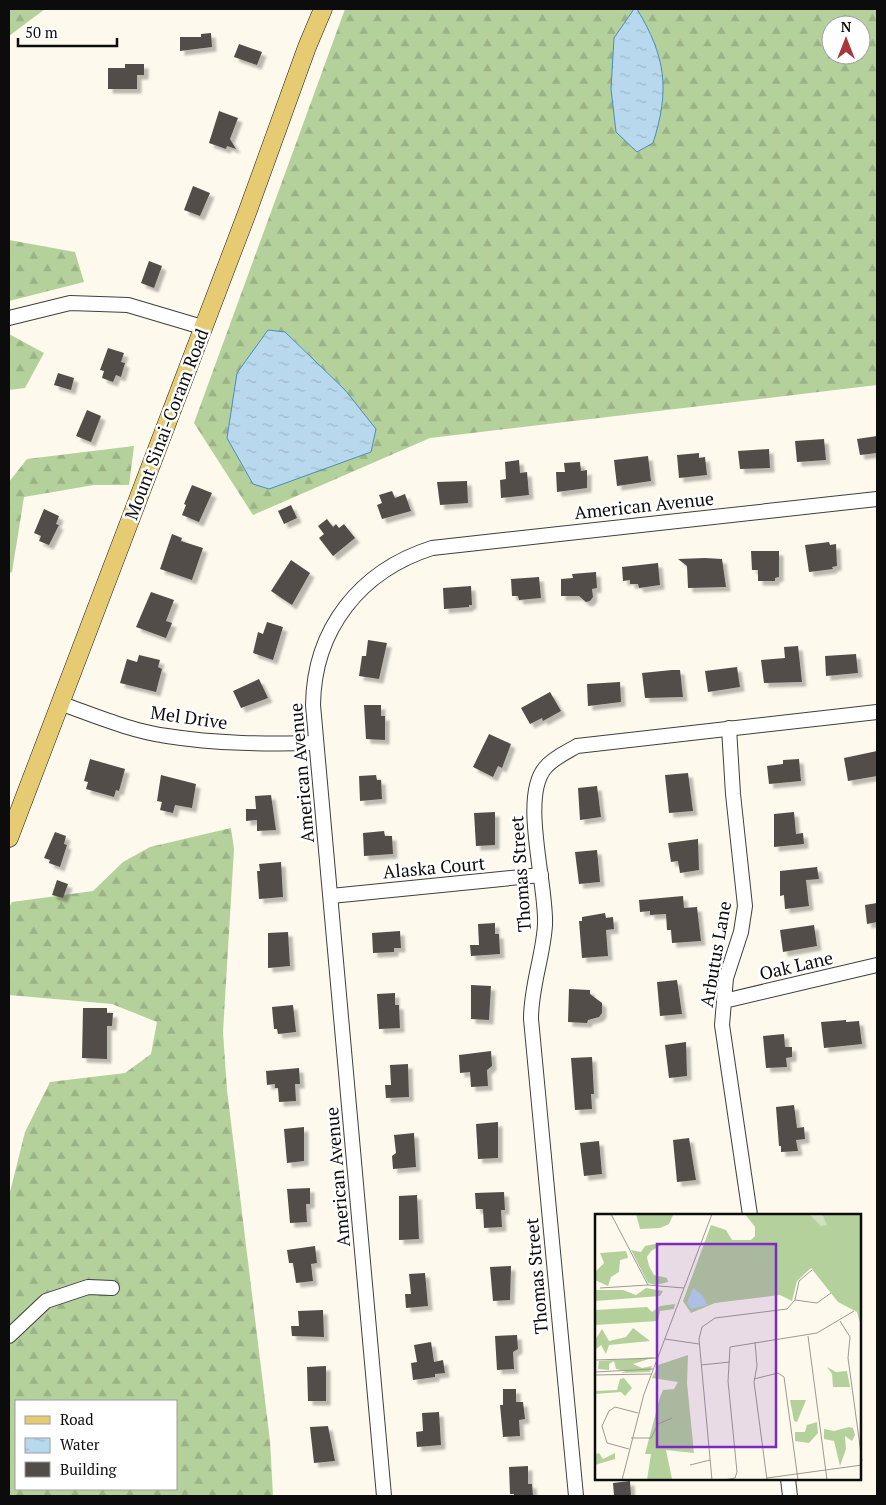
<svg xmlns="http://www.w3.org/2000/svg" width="886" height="1505" font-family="'PT Serif',serif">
<defs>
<pattern id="forest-firs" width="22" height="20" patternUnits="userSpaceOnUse" patternTransform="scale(1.25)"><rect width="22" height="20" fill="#b4d19c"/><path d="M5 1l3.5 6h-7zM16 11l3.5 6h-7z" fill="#9ab285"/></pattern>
<pattern id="water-ripples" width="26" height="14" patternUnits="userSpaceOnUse" patternTransform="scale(1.25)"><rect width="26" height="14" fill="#b8d9ed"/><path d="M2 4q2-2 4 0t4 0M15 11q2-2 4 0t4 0" fill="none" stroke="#9db9ca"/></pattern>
<filter id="shadow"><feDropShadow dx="4.5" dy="4.5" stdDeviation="1" flood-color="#0004"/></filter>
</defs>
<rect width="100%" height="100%" fill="#fdf9ed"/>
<g fill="url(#forest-firs)" fill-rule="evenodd">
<polygon points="9,9 45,9 9,36"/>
<path d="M345,9H634L614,39L655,44L637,9H877V385L430,438L253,515L194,423ZM831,25H861V55H831ZM285,332L345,390L357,407Z"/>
<polygon points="9,240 75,252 84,282 9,301"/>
<polygon points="9,334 44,353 25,388 9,390"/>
<polygon points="134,446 129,485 94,485 24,497 12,572 9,573 9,482 27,459"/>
<path d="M231,828L234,849L223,1032L227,1090L270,1441L273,1496H9V1196L25,1132L50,1082L125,1073L151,1054L157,1022L112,1004L9,995V907L12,902L93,891L123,862L150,847ZM16,1401H176V1489H16Z"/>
</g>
<g fill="url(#water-ripples)" stroke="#488dbb">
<path d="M634,9H637C666,57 670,90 653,143L637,152L616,132L611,89L614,38Z"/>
<polygon points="268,330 285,332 345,390 376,429 371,452 269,489 253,484 227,438 237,373"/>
</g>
<g fill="#534d49" filter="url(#shadow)">
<polygon points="211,33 212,47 180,51 180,37 201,37 201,34"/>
<polygon points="239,44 262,52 257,65 234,57"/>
<polygon points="125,64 144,64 144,75 137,75 137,89 108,89 108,68 125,68"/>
<polygon points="219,111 238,118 230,139 236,149 227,146 226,149 209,143"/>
<polygon points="193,186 210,193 200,216 184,210"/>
<polygon points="149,261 162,266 154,288 141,283"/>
<polygon points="108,348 124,353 121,362 125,363 121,377 116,375 113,382 102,378 104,371 100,370"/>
<polygon points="58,373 74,378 71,390 54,385"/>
<polygon points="87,410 101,416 91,442 76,436"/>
<polygon points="877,436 877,453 860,455 857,439"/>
<polygon points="824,439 826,460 797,462 795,441"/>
<polygon points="769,449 770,468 740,469 738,451"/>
<polygon points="699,453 699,458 705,457 707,475 679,478 677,455"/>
<polygon points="648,456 651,481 617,486 614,460"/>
<polygon points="519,460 520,473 527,472 529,495 501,498 500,480 506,479 505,462"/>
<polygon points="580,462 581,471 587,470 587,488 557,492 556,472 565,472 564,463"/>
<polygon points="467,481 468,503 440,505 437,482"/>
<polygon points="192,485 212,493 199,522 182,515 186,505 184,504"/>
<polygon points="392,491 395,498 405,494 411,511 382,519 377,505 382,503 379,495"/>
<polygon points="291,505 297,518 284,524 278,511"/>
<polygon points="44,509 59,516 56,524 59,525 49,545 39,541 41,536 34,533"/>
<polygon points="327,519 333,527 336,524 339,528 344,524 355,538 333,556 319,538 324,534 318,526"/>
<polygon points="172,534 182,538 181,541 203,548 192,580 160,569"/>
<polygon points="829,542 830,545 836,544 837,566 832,567 833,569 809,572 805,545"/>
<polygon points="751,551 779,551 779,577 775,578 775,581 758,581 758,570 752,570"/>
<polygon points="705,558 722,559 726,587 688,588 687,566 678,559"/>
<polygon points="291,560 310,573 292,605 271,591"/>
<polygon points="658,563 660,585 639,588 638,584 630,584 630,580 623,581 622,567"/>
<polygon points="596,572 597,588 592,589 593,597 590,601 586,602 579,596 561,596 561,579 573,578 572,574"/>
<polygon points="539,577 541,598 519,600 518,596 512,596 511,579"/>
<polygon points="471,586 472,605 469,605 469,607 444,609 443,588"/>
<polygon points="151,592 174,600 166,621 172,623 166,638 136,627"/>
<polygon points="267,622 283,627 273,660 253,653 258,632 263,634"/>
<polygon points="368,640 387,643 379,679 359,676 362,656 366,656"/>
<polygon points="798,646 802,682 764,683 761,660 785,658 784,647"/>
<polygon points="856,654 858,673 826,676 825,656"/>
<polygon points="139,655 160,660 158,667 162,669 156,692 120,683 127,659 137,662"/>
<polygon points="737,667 740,687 708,692 705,671"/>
<polygon points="672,670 680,670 683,697 645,698 642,673"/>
<polygon points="259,679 268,698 241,708 233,691"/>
<polygon points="620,682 621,702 588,706 587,684"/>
<polygon points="550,692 561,711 543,721 542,718 530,724 521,708"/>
<polygon points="364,705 381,705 381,716 385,716 385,740 366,739"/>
<polygon points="489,734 511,744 502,768 498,766 493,777 473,767"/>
<polygon points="877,751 877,776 848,781 844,758"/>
<polygon points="90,759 125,769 119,791 116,790 114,797 86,789 88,782 84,781"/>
<polygon points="799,759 801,781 769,784 767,766 783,764 783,760"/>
<polygon points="688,773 693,811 669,813 665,775"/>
<polygon points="161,775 196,784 192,808 175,805 173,813 160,810 162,802 157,801"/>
<polygon points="376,775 377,780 381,780 382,799 360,801 359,776"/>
<polygon points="597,786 601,817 580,820 578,788"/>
<polygon points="271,795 276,830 257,831 257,820 246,821 246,809 256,809 255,796"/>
<polygon points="495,812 495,845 476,846 474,813"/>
<polygon points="794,812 796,834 803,833 804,844 774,847 774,814"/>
<polygon points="384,831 385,836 392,836 393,854 364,856 363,833"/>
<polygon points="55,832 66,836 64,844 67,845 60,867 49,863 50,860 44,858"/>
<polygon points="698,839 699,870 680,873 678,861 671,862 668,843"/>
<polygon points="597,850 600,882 579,884 575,852"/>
<polygon points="281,862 283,897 259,899 257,871 260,871 259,864"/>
<polygon points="817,867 819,879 806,880 809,906 785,909 784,895 780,896 780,871"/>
<polygon points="57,880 68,884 63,898 52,895"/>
<polygon points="683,896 684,908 697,907 701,941 672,943 671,930 667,930 666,914 650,915 650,911 640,912 639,900"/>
<polygon points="877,903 877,922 867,924 865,905"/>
<polygon points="605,913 606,918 613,917 614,929 606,930 608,956 582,958 579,921 582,921 582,917"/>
<polygon points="495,923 495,934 499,934 500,954 471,956 470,945 479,945 478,924"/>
<polygon points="814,925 817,946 783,952 780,930"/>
<polygon points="400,931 401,948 394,948 394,952 373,953 372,933"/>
<polygon points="288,932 290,966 268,968 268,933"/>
<polygon points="677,980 682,1014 660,1016 657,982"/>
<polygon points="471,985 491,986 489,1020 471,1019"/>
<polygon points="569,989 590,990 590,994 602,1003 602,1013 599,1017 588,1020 587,1023 568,1022"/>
<polygon points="395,993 395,1005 399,1005 400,1028 379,1029 377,994"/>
<polygon points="293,1005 296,1032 278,1034 277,1029 274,1029 272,1007"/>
<polygon points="83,1008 107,1008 107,1013 113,1013 112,1026 107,1026 107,1059 82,1058"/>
<polygon points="846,1020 846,1022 859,1021 862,1044 824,1048 821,1022"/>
<polygon points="784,1034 785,1047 792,1047 792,1057 786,1058 787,1067 766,1068 763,1036"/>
<polygon points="686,1042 687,1076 669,1078 665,1045"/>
<polygon points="491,1051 492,1066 487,1070 488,1086 471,1087 470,1072 460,1073 459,1055"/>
<polygon points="592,1057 594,1094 591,1094 592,1109 575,1110 571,1058"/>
<polygon points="408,1064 409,1097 386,1098 385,1085 391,1085 390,1065"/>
<polygon points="299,1068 300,1084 295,1084 296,1101 279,1102 278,1088 275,1088 275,1084 267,1085 266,1071"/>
<polygon points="794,1105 797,1128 804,1127 805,1139 796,1140 798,1151 781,1152 781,1146 779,1146 776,1107"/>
<polygon points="498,1122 498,1158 478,1159 476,1124"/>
<polygon points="304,1127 304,1161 287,1163 284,1129"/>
<polygon points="414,1133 416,1167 393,1169 392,1156 396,1153 394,1135"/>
<polygon points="689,1138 696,1180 677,1182 673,1140"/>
<polygon points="599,1141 602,1174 584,1176 580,1143"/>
<polygon points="310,1188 310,1204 306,1204 307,1222 290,1223 287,1189"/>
<polygon points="504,1192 505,1210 501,1210 502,1227 484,1228 483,1209 476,1209 475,1193"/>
<polygon points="417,1195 419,1239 399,1240 399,1196"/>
<polygon points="315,1246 317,1263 311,1264 313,1281 296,1283 293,1263 289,1263 287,1250"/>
<polygon points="511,1266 510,1300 493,1301 490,1267"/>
<polygon points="425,1273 428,1306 406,1308 405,1294 411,1294 409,1274"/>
<polygon points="323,1310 324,1337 292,1336 291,1326 299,1326 298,1311"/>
<polygon points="517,1335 518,1349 513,1352 514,1369 497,1370 495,1336"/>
<polygon points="431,1342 434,1362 443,1360 445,1373 435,1374 435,1377 413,1380 411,1363 417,1362 414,1345"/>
<polygon points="326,1366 326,1401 308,1401 307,1367"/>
<polygon points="503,1389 516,1389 516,1402 523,1402 525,1419 519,1420 520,1436 503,1437 500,1405 503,1405"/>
<polygon points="439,1412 441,1445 417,1447 416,1432 423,1431 422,1413"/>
<polygon points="328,1426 335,1461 314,1463 310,1427"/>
<polygon points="528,1466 528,1484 532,1484 533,1496 514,1496 514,1494 510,1494 509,1467"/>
<polygon points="630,1481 631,1496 614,1496 613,1483"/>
</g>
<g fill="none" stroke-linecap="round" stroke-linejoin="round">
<defs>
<g id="minor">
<polyline points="9,318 70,303 128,305 202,327"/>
<path d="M62,704C96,716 131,731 167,736C217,744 266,744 316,743"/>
<polyline points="729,728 733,794 745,906 741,932 726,978 722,1025 750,1215"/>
<polyline points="331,896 541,875"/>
<polyline points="724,1001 877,965"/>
<polyline points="9,1336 46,1301 88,1287 112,1288"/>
<polyline points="788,1479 790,1496"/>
<path d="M384,1496L313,705C314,629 360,571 432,548L877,499"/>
<path d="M576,1496L531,1019C531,986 543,957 545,925C547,885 520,798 545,768C553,758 567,752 577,746L877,712"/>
</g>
<polyline id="major" points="9,838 247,213 307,47 323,9"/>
</defs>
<use href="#minor" stroke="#3f3f3f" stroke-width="16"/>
<use href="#major" stroke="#1d1d1d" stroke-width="19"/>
<use href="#minor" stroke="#fff" stroke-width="14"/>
<use href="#major" stroke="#e6cb73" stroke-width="18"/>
</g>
<g text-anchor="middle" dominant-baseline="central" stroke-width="5" stroke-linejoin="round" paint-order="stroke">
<g font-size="18" fill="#0c0c0c" stroke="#fff">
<text transform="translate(166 424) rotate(-69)">Mount Sinai-Coram Road</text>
<text transform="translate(644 505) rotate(-6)">American Avenue</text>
<text transform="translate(189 717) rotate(8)">Mel Drive</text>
<text transform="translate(301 773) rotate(-95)">American Avenue</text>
<text transform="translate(434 867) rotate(-5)">Alaska Court</text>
<text transform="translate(520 874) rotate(-94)">Thomas Street</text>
<text transform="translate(715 954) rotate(-80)">Arbutus Lane</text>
<text transform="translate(796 965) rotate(-13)">Oak Lane</text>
<text transform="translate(337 1177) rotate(-95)">American Avenue</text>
<text transform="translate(536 1276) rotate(-95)">Thomas Street</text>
</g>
</g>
<g transform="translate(595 1214)">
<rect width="266" height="266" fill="#fdf9ed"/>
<path d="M41,0H76L78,1L74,10L65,14L45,15ZM150,0H266V112L262,98L243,88L216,54L202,67L197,87L185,81L120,89L96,99L88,87L116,11L131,16L137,26H156L160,22V13ZM60,30H68L56,37L52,43L54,52L59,61L72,64L73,68L61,71L53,69L36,36L46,38L50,32ZM31,37L33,44L25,46L24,58L16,63L13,72L0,66V58L9,49L5,39ZM51,74L68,77L65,82L0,87V76H28L41,81ZM80,90L79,95L65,97L63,107L0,111V96L52,93L57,98L65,92ZM38,114L55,127L14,131L11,140L6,131L0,136V126L7,115L14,127L31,123ZM93,141L92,169L99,239L71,236L77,265L52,266L56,240H50L65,183L68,176L79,175L83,168L57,164L63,151ZM60,143L38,150L47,154L57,152L55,158L26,159L31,157L21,155L19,147L14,150V156L3,155L4,147ZM232,153L241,158L252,157L255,173H238L237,160ZM29,164L37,174L30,182L26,178L0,180V177L22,176L25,165ZM195,186H211L202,208L199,207ZM222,208L223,219L214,229L200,227V218H210L212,211ZM254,213L258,214L260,221L257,227L250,222L251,235L245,252L239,227L229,225V215L239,217ZM4,239L8,245L20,239V245L0,251V240Z" fill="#b4d19c"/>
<path d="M214,0H227L232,11L226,12Z" fill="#cfe2bb"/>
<path d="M98,74L108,82L112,91L96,95L92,89Z" fill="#b8d9ed"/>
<path fill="none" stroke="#9d9a93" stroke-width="1" d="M16,0L53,71L89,74M5,74L53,71M200,86L222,89L236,79M245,107L255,123L253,144L267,247M213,122L232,266M70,125L104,130M160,128L162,152L159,168L172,266M0,146L63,144M106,151L135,148M0,158L58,155M0,161L56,160M159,165L183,159L189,163L203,266M36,224H56L63,210L77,204M34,235L12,229L7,212L14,197L20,193L43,199M95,251L115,246M172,264L267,251M27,266L49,180L117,0M117,266L104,125L107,113L120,104L192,95L200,86L204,67L217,56M129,266L140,264L142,258L133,167L135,133L222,119L259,97"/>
<path fill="#7b2cbf" fill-opacity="0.15" stroke="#7b2cbf" stroke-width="2.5" d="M62,30H181V233H62Z"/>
<rect width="266" height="266" fill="none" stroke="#0c0c0c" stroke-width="2.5"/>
</g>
<rect width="886" height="1505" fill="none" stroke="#0c0c0c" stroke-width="20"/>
<rect x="15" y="1400" width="162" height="90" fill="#ffffff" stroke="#9e9e9e"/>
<rect x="25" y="1416" width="25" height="8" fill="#e6cb73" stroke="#9e9e9e"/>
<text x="60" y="1425" font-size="15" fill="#0c0c0c">Road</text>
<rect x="25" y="1438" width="25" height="15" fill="url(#water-ripples)" stroke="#9e9e9e"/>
<text x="60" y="1450" font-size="15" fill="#0c0c0c">Water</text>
<rect x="25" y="1462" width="25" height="15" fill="#534d49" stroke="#9e9e9e"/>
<text x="60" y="1475" font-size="15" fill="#0c0c0c">Building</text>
<g transform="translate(846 40)"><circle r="24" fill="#ffffff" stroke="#9e9e9e"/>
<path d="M0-4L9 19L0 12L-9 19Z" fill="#a9363b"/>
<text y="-8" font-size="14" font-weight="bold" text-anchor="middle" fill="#0c0c0c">N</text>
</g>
<path d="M18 38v8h99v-8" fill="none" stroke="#0c0c0c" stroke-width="2.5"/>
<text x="25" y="38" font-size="15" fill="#0c0c0c" stroke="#ffffff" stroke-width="4" paint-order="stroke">50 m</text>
</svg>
